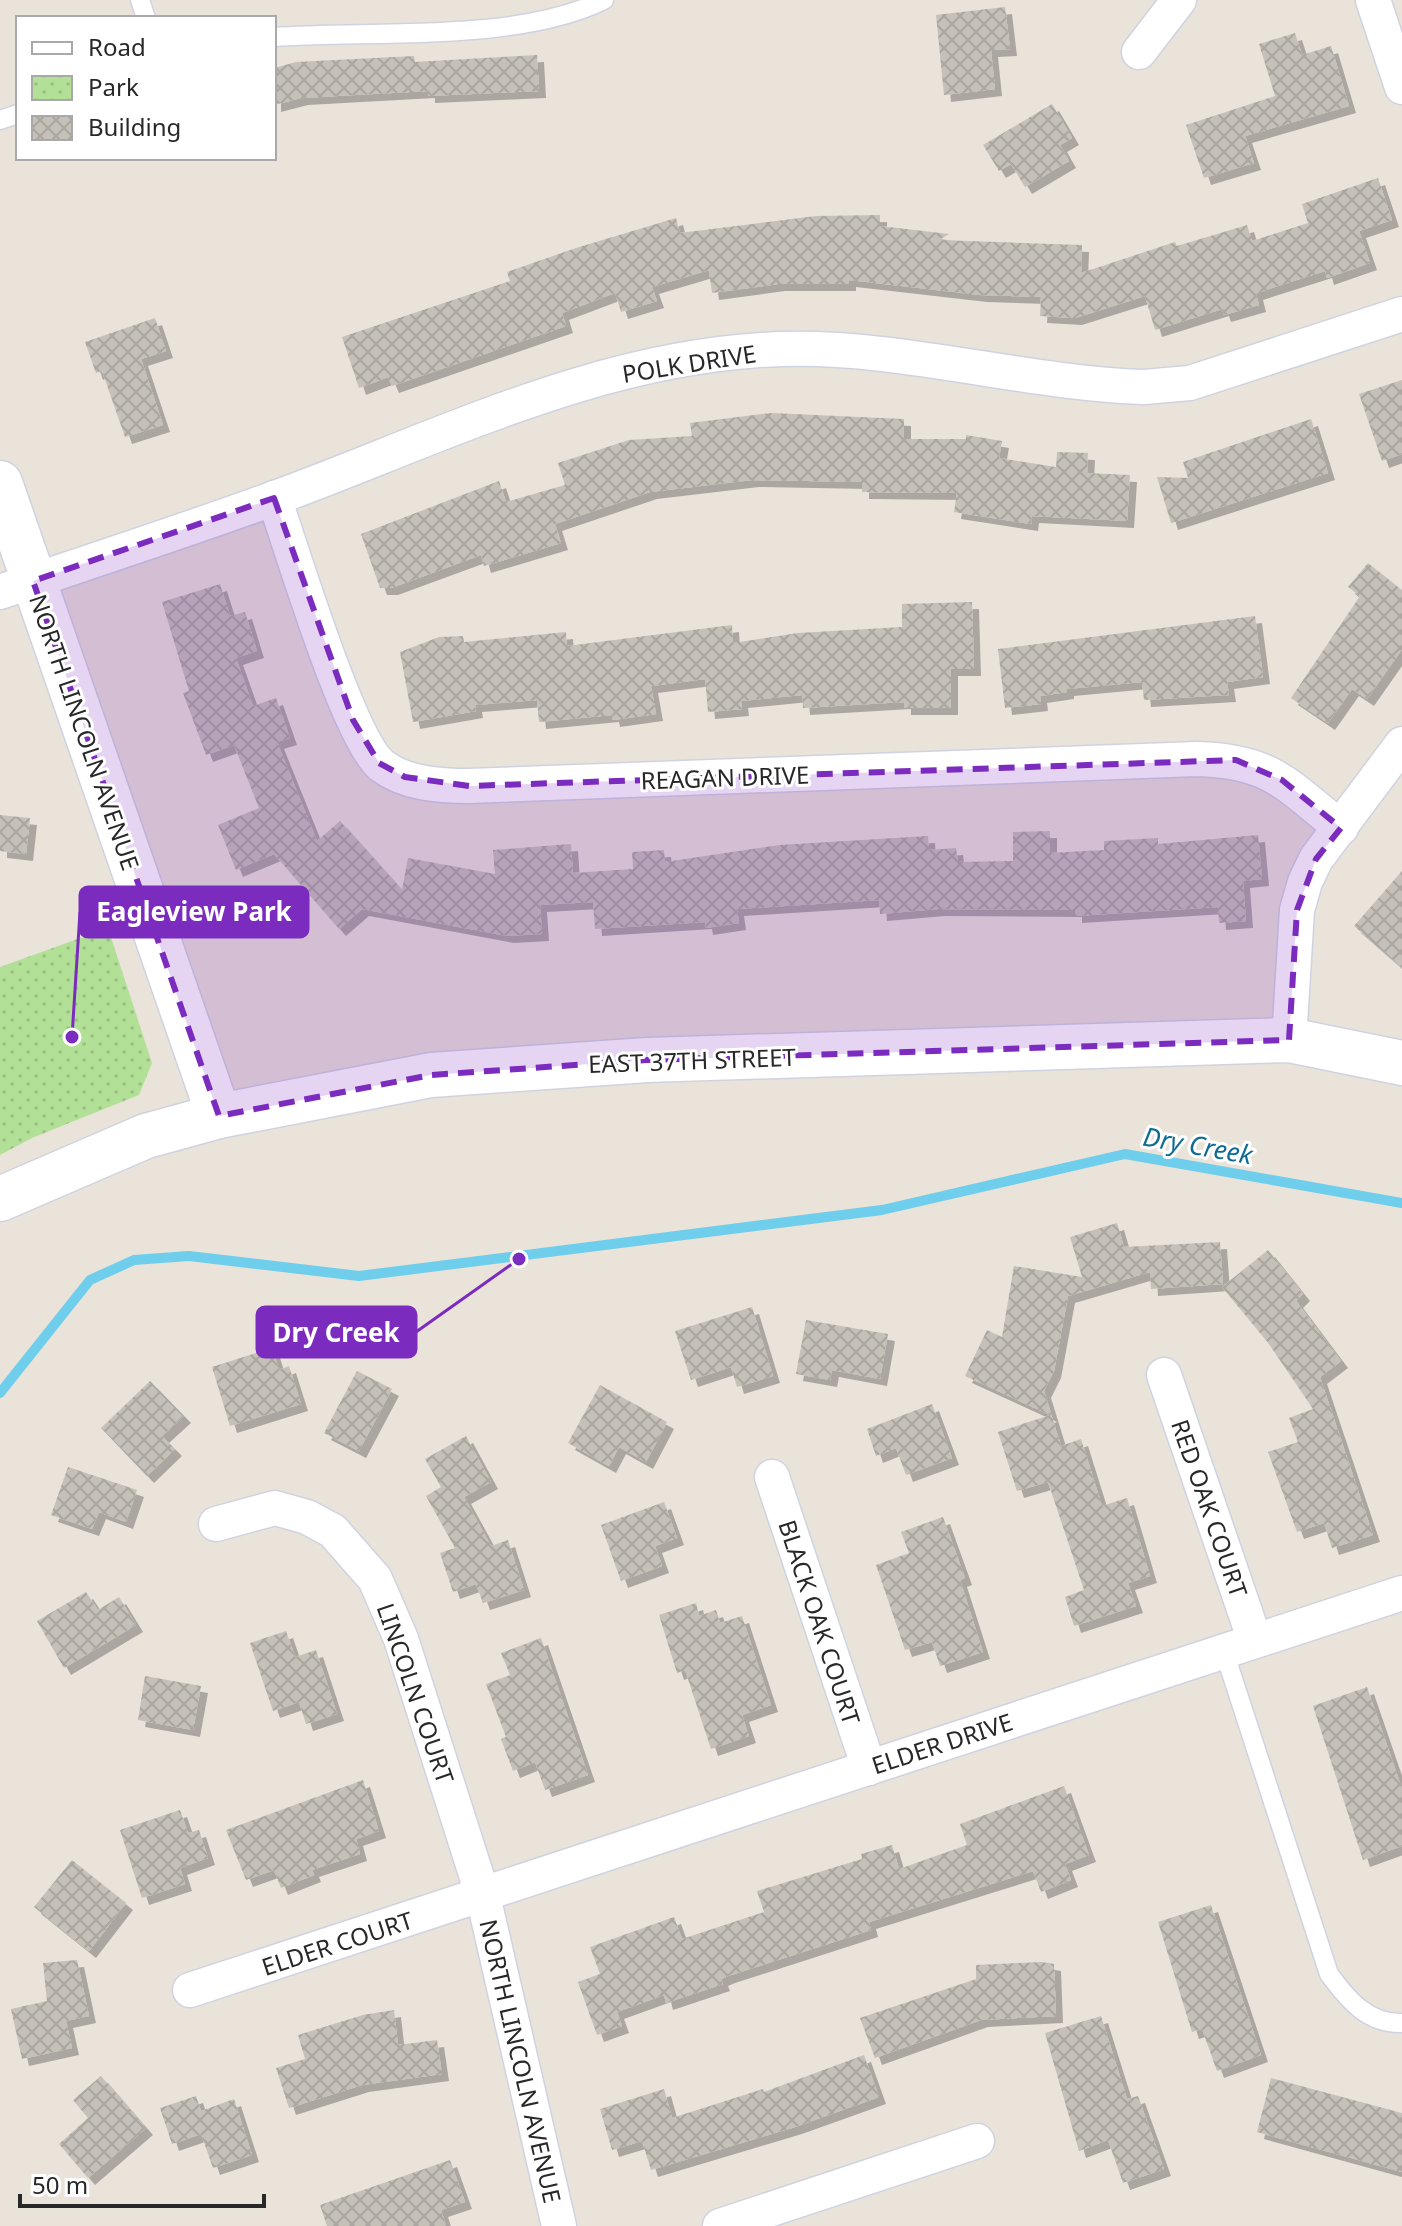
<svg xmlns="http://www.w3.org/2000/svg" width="1402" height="2226" font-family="'Noto Sans',sans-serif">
<defs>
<pattern id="park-dots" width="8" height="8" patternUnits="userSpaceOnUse" patternTransform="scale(2)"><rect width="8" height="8" fill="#b3e097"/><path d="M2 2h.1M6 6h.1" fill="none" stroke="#9ac082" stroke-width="1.8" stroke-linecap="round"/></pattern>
<pattern id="building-cross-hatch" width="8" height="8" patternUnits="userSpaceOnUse" patternTransform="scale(2)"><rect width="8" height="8" fill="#c5c1b9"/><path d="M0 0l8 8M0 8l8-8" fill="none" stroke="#a9a69f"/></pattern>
<filter id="shadow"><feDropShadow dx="7" dy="7" stdDeviation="0" flood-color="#0004"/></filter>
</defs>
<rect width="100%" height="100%" fill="#eae3da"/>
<polygon fill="url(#park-dots)" points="108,928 152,1063 139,1095 32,1138 0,1155 0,967"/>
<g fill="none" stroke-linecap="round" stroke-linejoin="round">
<polyline stroke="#6eceeb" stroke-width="10" points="0,1393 90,1280 134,1260 189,1256 359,1276 882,1210 1125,1154 1402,1203"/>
</g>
<g fill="url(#building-cross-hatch)" filter="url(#shadow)">
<polygon points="1005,7 1010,49 991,50 995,89 944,95 936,15"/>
<polygon points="1295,33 1302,55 1331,46 1349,106 1245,136 1254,163 1204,178 1186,125 1275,96 1259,44"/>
<polygon points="537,55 539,91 428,96 428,91 301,98 274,105 274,68 296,62 414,56 415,62"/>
<polygon points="1052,104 1072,138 1060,145 1069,161 1025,187 1011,164 999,171 983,145"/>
<polygon points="1378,178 1392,220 1359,231 1370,263 1327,278 1325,271 1256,293 1259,305 1224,315 1222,309 1155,330 1145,296 1075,318 1040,316 1041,297 980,295 849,280 849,284 778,284 712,293 709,270 652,287 657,301 621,312 615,293 562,313 566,326 392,386 388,377 359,388 342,337 510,281 507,272 576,248 676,218 680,233 816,216 880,215 880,226 949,234 939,240 1082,245 1081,273 1175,242 1177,246 1247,225 1252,241 1308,223 1302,204"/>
<polygon points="155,318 166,351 141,359 163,425 125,437 102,371 96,373 85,342"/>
<polygon points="1402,380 1402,454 1382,461 1359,394"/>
<polygon points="771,413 904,419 904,439 966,439 966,435 1002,441 999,458 1056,467 1057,452 1088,453 1087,473 1130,475 1127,521 1032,516 1031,524 954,512 957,493 862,492 862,482 752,480 650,492 555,524 561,543 484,566 481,555 391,588 380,588 361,534 499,481 506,502 565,485 558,463 629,440 692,436 690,423"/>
<polygon points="1311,419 1328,473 1171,523 1157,477 1188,478 1183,462"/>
<polygon points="1368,563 1402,590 1402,649 1367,699 1352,689 1328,723 1291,698 1360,596 1348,587"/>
<polygon points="220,584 230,616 245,612 257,651 236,658 253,706 276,698 290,738 277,742 317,841 340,821 402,890 408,858 495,874 493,850 571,844 573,873 633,869 632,852 664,850 665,862 780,845 928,836 929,850 956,848 958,862 1013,861 1013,832 1050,831 1050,853 1104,850 1104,841 1158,838 1158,844 1258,835 1262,879 1243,881 1246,921 1219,923 1218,907 1075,916 1075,910 938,909 880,914 879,900 737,909 739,923 706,928 705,922 595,929 593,902 540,905 542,934 507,936 362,909 339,929 274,854 236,870 218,825 259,808 234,745 206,755 183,693 189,691 162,602"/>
<polygon points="972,602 974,669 951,669 951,708 904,708 904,702 803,708 802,695 741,701 742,709 708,712 705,679 651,686 656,714 613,720 612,715 539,722 537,700 475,705 476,711 413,722 400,652 439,637 463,636 464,642 566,632 567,646 732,625 733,643 798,633 902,627 902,604"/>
<polygon points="1255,616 1263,677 1227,682 1229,695 1144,700 1142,682 1067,689 1067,692 1040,696 1041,704 1005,708 998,649"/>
<polygon points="0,815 30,818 26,854 0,851"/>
<polygon points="1402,871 1402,968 1354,926"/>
<polygon points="1117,1223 1124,1247 1220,1242 1223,1284 1151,1289 1150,1272 1068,1296 1054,1371 1044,1391 1061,1446 1081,1439 1102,1506 1127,1498 1150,1576 1128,1583 1136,1606 1074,1626 1065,1597 1084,1590 1048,1482 1017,1491 998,1432 1050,1415 965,1376 987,1330 1002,1337 1014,1266 1082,1277 1070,1237"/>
<polygon points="1268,1250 1303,1294 1296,1301 1341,1361 1320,1377 1373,1535 1332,1548 1324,1523 1297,1532 1268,1452 1298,1442 1289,1418 1313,1409 1269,1344 1222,1287"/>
<polygon points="752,1307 773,1376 737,1387 731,1367 691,1380 675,1331"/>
<polygon points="806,1320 888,1334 880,1379 832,1370 830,1380 796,1374"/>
<polygon points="272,1348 279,1370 289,1366 301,1404 230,1426 212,1367"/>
<polygon points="357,1371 392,1389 359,1451 324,1433"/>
<polygon points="150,1381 184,1416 162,1436 175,1449 147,1476 101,1428"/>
<polygon points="600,1385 667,1422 646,1462 619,1447 609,1466 568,1443"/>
<polygon points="932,1404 952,1458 906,1475 896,1448 876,1456 867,1429"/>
<polygon points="466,1436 491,1482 464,1497 491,1546 508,1540 524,1590 483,1603 476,1584 453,1592 440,1553 455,1548 426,1496 441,1487 425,1459"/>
<polygon points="68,1467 137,1490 126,1522 99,1512 92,1529 51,1515"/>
<polygon points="664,1502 677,1538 655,1546 662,1566 621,1581 601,1525"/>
<polygon points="943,1517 965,1578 960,1580 983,1652 940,1666 932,1642 905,1650 876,1565 909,1553 901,1532"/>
<polygon points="86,1592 98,1610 119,1597 136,1625 64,1668 37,1621"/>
<polygon points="696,1603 699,1616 716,1610 720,1623 742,1616 771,1705 742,1715 749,1736 711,1749 685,1670 677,1673 659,1615"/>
<polygon points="286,1631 295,1657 316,1650 337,1714 306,1724 299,1702 273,1711 250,1643"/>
<polygon points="541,1638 588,1775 545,1790 535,1762 513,1771 501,1739 506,1737 486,1684 510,1675 501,1653"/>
<polygon points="145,1676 201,1686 193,1730 138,1720"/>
<polygon points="1367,1687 1402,1789 1402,1846 1363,1860 1313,1706"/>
<polygon points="363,1780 379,1831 356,1839 360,1854 312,1870 314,1875 281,1888 274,1870 246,1880 226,1830"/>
<polygon points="1064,1786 1089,1855 1065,1864 1071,1880 1041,1892 1033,1871 869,1922 871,1930 728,1976 721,1979 723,1984 666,2003 664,1995 617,2012 622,2026 597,2035 578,1982 600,1974 590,1947 674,1917 682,1939 764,1912 757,1891 862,1859 861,1854 892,1845 899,1869 967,1845 960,1824"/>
<polygon points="180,1810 188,1833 199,1830 208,1858 180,1868 185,1884 142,1898 120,1830"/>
<polygon points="72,1860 126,1903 89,1951 34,1907"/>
<polygon points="1211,1905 1261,2055 1217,2071 1202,2029 1192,2032 1158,1922"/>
<polygon points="77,1960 89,2016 66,2021 72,2048 22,2059 11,2009 47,2001 43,1963"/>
<polygon points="1042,1962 1054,1964 1056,2016 981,2020 875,2058 860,2018 976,1979 976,1965"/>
<polygon points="394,2010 398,2045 437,2040 442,2074 362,2085 289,2108 276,2068 305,2059 298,2035 363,2015"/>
<polygon points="1101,2016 1127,2099 1138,2096 1164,2169 1123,2183 1108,2140 1079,2151 1045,2033"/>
<polygon points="864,2055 879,2097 795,2127 651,2170 642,2141 612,2150 600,2109 664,2089 672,2118 763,2089 764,2092"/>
<polygon points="101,2076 146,2128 88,2178 59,2144 88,2118 73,2100"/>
<polygon points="1271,2078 1402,2113 1402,2172 1257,2132"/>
<polygon points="196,2096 201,2111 234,2099 252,2155 213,2168 201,2134 172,2144 160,2108"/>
<polygon points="450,2160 465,2202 441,2210 446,2226 327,2226 320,2205"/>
</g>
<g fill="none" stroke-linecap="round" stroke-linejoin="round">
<defs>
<g id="service">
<polyline points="140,0 146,18"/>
<path d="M274,37C373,30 516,43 604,0"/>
<polyline points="0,120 18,114"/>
<path d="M1224,1651L1329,1974C1348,2000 1368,2024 1402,2023"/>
</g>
<g id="minor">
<polyline points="1373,0 1402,87"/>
<polyline points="1139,52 1179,0"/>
<path d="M274,498C292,549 348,737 381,765C405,784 440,786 469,786L1197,759C1271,761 1286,784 1341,828"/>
<path d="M0,592C92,561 184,531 275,498C441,437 603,354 783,349C905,346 1023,383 1144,387L1190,383L1402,314"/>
<polyline points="1289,1040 1297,910 1305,882 1316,859 1402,744"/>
<polyline points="1164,1375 1255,1641"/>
<polyline points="772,1477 869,1768"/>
<polyline points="216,1524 275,1508 307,1517 333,1531 375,1579 401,1639 483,1896 559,2226"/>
<polyline points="190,1990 1402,1593"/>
<polyline points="720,2226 977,2141"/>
</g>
<polyline id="tertiary" points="0,483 219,1116"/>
<polyline id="secondary" points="0,1199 146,1136 219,1116 431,1075 647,1060 1289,1040 1402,1063"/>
</defs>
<use href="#service" stroke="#cfd3e1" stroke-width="21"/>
<use href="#minor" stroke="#cfd3e1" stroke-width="37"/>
<use href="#tertiary" stroke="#cfd3e1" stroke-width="47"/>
<use href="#secondary" stroke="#cfd3e1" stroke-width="47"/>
<use href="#service" stroke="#fff" stroke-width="18"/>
<use href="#minor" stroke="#fff" stroke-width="34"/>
<use href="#tertiary" stroke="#fff" stroke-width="44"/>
<use href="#secondary" stroke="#fff" stroke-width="44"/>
</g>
<path fill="#7b2cbf" fill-opacity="0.2" stroke="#7b2cbf" stroke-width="6" stroke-dasharray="16 10" stroke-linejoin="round" d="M274,498L353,720L379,763L405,777L469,786L1236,760L1282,780L1341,828L1316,859L1297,910L1289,1040L647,1060L431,1075L219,1116L33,581Z"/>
<g text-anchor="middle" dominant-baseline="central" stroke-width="6" stroke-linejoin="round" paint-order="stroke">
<g font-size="24" fill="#282828" stroke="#fff">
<text transform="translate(689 363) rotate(-9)">POLK DRIVE</text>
<text transform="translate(85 732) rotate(71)">NORTH LINCOLN AVENUE</text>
<text transform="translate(725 777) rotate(-2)">REAGAN DRIVE</text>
<text transform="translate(692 1060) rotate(-2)">EAST 37TH STREET</text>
<text transform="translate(1210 1508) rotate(71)">RED OAK COURT</text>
<text transform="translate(820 1622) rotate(72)">BLACK OAK COURT</text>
<text transform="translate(416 1693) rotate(71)">LINCOLN COURT</text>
<text transform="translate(942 1743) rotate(-18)">ELDER DRIVE</text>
<text transform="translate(337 1943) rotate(-18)">ELDER COURT</text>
<text transform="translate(521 2061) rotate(77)">NORTH LINCOLN AVENUE</text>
</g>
<g font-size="26" font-style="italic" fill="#106b94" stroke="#fff">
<text transform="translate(1198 1145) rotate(10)">Dry Creek</text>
</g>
</g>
<path fill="none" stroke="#7b2cbf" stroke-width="3" d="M72 1037L80 912M519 1259L416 1332"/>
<g fill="#7b2cbf" stroke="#fff" stroke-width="3">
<circle cx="72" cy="1037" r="8"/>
<circle cx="519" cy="1259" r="8"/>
</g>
<g fill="#7b2cbf" stroke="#7b2cbf" stroke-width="3">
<rect x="80" y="887" width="228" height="50" rx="8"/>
<rect x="257" y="1307" width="159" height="50" rx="8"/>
</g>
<g font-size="26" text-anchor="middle" font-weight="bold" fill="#fff">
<text x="194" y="921">Eagleview Park</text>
<text x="336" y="1342">Dry Creek</text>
</g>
<rect x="16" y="16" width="260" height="144" fill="#ffffff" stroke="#a9a9a9" stroke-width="2"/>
<rect x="32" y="42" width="40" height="12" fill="#ffffff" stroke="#a9a9a9" stroke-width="2"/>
<text x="88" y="56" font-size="24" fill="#282828">Road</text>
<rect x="32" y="76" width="40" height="24" fill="url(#park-dots)" stroke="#a9a9a9" stroke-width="2"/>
<text x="88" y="96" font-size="24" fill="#282828">Park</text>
<rect x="32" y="116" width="40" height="24" fill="url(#building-cross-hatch)" stroke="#a9a9a9" stroke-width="2"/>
<text x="88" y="136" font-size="24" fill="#282828">Building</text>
<path d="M20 2194v12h244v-12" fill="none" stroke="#282828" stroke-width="4"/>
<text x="32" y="2194" font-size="24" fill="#282828" stroke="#ffffff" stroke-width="6" paint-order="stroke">50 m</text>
</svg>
